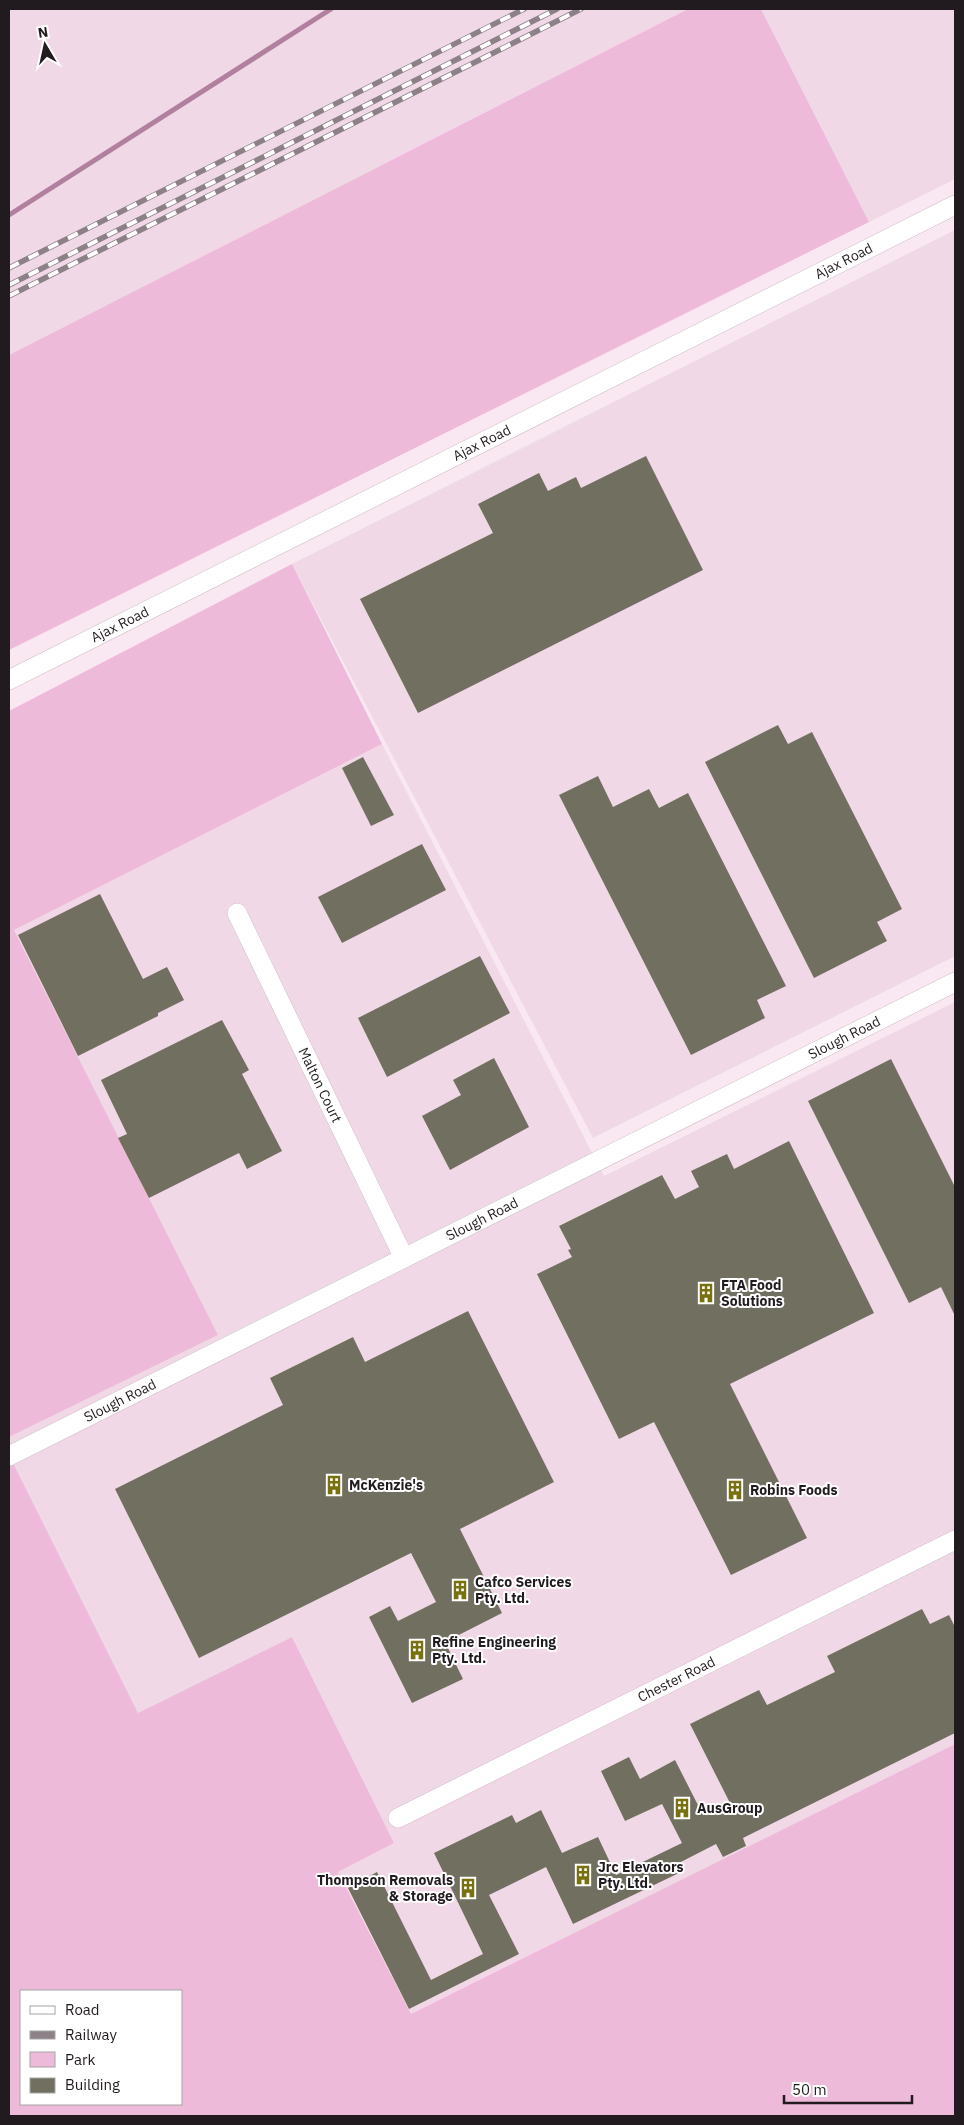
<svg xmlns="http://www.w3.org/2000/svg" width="964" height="2125" font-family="'IBM Plex Sans',sans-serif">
<rect width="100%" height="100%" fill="#f9e7f1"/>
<g fill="#f1d8e6">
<polygon points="9,9 688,9 9,355"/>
<polygon points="761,9 955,9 955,179 869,222"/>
<polygon points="955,230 955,956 593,1138 292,564"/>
<polygon points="382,744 604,1176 955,1002 955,1744 411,2014 338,1872 394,1843 292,1637 138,1713 9,1455 9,1437 218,1335 14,930"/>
</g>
<g fill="#eebad9" fill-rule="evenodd">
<polygon points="688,9 761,9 869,222 9,650 9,355"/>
<polygon points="292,564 382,744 14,930 218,1335 9,1437 9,711"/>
<path d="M9,1455L138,1713L292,1637L394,1843L338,1872L411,2014L955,1744V2116H9ZM21,1991H181V2104H21Z"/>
</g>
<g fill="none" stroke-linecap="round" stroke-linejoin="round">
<polyline stroke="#b1809e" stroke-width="5" points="9,215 331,9"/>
</g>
<g fill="#717060">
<polygon points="646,456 703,570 418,713 360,599 493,533 478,504 539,473 548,491 576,477 581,488"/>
<polygon points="778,725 788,744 812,732 902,909 877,922 887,941 814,978 705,762"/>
<polygon points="363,757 394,815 371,826 342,768"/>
<polygon points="598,776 613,807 649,789 659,808 688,793 786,986 757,1000 765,1018 691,1055 559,795"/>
<polygon points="422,844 446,890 342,943 318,897"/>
<polygon points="100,894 143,979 167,967 184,1000 158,1013 158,1016 78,1056 18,935"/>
<polygon points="480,956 510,1013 387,1077 358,1018"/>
<polygon points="222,1020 249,1070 242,1074 282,1151 247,1169 239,1153 149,1198 118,1138 127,1134 101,1080"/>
<polygon points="494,1058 529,1127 450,1170 422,1116 461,1095 453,1080"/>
<polygon points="891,1059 955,1187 955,1316 941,1287 909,1303 808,1101"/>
<polygon points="789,1141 874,1313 730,1384 807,1538 731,1575 654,1422 619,1439 537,1274 572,1257 568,1250 571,1249 559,1226 662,1175 675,1199 699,1187 691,1171 727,1154 734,1169"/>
<polygon points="468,1311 554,1482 460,1529 502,1613 445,1642 463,1679 412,1703 369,1617 390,1606 398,1621 436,1602 411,1553 199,1658 115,1489 283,1405 270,1378 353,1337 365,1362"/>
<polygon points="922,1609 930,1624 949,1615 955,1627 955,1733 743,1838 746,1846 723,1857 716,1844 675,1865 679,1873 573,1924 546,1867 489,1895 519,1954 409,2009 348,1888 377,1872 431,1980 483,1954 434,1853 512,1815 516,1823 541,1810 562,1853 598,1837 616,1875 682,1843 662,1804 625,1821 601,1771 629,1757 640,1779 675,1760 702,1813 729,1801 690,1724 759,1690 767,1705 835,1672 827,1656"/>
</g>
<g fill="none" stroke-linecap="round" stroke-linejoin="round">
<defs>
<g id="minor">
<path id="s1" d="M9,680L955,205"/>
<path id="s2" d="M237,913L404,1258"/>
<path id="s3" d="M9,1456L955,982"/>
<path id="s4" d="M398,1818L955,1540"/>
</g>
</defs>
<use href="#minor" stroke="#cfbec8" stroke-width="20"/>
<use href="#minor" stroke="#fff" stroke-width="19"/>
<defs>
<g id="rail">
<polyline points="9,268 524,9"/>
<polyline points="9,285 557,9"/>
<polyline points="9,296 581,9"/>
</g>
</defs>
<use href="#rail" stroke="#8d8188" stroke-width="5.5"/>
<use href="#rail" stroke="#fff" stroke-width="4" stroke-dasharray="11" stroke-linecap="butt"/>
</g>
<defs>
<symbol id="building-bare" viewBox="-9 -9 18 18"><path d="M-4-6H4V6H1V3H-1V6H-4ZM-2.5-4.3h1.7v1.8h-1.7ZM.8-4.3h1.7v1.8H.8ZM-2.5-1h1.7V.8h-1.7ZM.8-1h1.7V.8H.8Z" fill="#79700f" stroke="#fff" stroke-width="2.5" paint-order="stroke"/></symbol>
</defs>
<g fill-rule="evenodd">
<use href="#building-bare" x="692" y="1279" width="28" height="28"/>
<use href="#building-bare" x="320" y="1471" width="28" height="28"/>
<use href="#building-bare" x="721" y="1476" width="28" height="28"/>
<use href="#building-bare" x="446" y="1576" width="28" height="28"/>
<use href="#building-bare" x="403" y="1636" width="28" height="28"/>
<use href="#building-bare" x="668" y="1794" width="28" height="28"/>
<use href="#building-bare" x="569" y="1861" width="28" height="28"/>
<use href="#building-bare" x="454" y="1874" width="28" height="28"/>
</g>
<g text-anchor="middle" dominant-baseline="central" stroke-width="4" stroke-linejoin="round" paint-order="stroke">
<g font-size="14" fill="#211b1f" stroke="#fff">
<text stroke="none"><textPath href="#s1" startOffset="934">Ajax Road</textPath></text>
<text stroke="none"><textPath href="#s1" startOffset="529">Ajax Road</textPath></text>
<text stroke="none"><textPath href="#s1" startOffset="124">Ajax Road</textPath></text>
<text stroke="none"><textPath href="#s3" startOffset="934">Slough Road</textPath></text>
<text stroke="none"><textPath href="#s2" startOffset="191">Malton Court</textPath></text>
<text stroke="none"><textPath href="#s3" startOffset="529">Slough Road</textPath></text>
<text stroke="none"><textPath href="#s3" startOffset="124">Slough Road</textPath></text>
<text stroke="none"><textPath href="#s4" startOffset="311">Chester Road</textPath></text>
</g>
<g font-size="14" font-weight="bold" fill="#211b1f" stroke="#fff" text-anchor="start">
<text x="721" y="1285">FTA Food<tspan x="721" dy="16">Solutions</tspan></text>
<text x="349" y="1485">McKenzie's</text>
<text x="750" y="1490">Robins Foods</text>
<text x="475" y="1582">Cafco Services<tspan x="475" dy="16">Pty. Ltd.</tspan></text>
<text x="432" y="1642">Refine Engineering<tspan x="432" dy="16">Pty. Ltd.</tspan></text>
<text x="697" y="1808">AusGroup</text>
<text x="598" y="1867">Jrc Elevators<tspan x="598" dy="16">Pty. Ltd.</tspan></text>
<text x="453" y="1880" text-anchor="end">Thompson Removals<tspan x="453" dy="16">&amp; Storage</tspan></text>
</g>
</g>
<rect width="964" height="2125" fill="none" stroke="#211b1f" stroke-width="20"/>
<rect x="20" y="1990" width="162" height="115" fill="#ffffff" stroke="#a6a4a5"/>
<rect x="30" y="2006" width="25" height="8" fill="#ffffff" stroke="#a6a4a5"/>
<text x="65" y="2015" font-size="15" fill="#211b1f">Road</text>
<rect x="30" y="2031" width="25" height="8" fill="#8d8188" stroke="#a6a4a5"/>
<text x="65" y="2040" font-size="15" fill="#211b1f">Railway</text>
<rect x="30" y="2052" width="25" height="15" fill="#eebad9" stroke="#a6a4a5"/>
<text x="65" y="2065" font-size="15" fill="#211b1f">Park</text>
<rect x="30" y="2078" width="25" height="15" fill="#717060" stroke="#a6a4a5"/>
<text x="65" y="2090" font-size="15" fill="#211b1f">Building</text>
<g transform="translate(45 45) rotate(351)" stroke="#ffffff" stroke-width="4" paint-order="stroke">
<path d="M0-4L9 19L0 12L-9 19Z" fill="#211b1f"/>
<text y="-8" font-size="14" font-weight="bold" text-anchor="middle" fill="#211b1f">N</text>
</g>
<path d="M784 2095v8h128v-8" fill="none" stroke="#211b1f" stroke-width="2.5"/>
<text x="792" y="2095" font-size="15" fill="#211b1f" stroke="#ffffff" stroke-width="4" paint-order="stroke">50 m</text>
</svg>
